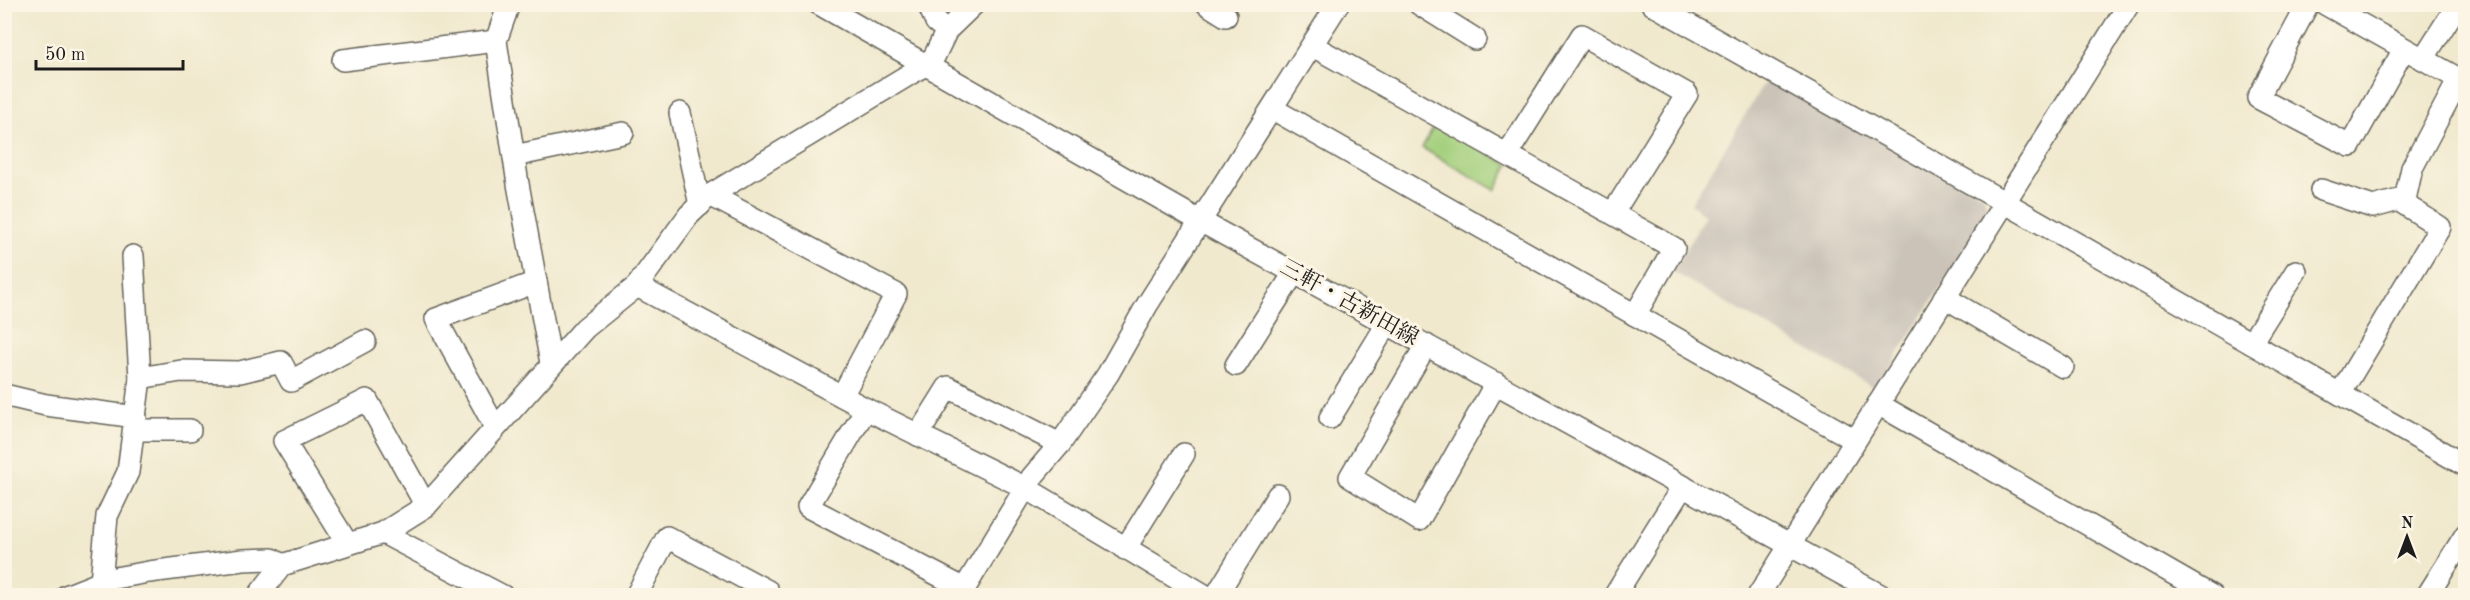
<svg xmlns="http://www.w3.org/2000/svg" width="2470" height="600" font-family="'Old Standard TT','Noto Serif JP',serif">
<rect width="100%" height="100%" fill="#fcf5e5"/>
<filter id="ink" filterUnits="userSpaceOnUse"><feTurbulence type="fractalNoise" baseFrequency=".0167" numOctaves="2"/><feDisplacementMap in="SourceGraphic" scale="12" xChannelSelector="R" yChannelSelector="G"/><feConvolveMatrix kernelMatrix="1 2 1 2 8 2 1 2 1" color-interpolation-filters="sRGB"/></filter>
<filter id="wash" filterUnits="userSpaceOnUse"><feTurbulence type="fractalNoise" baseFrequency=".008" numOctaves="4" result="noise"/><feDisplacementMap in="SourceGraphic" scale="24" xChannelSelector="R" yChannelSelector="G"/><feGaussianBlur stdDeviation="1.35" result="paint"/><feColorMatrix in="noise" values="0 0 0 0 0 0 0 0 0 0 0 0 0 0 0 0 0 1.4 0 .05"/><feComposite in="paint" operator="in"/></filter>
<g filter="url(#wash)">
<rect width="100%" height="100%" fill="#f0e9ce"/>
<polygon fill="#cbc3b8" points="1768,77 1984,196 1988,212 1876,389 1673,272 1705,215 1691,204"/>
<polygon fill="#a3cf7c" stroke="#60764c" stroke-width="1.5" points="1436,123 1509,165 1495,190 1422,148"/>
</g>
<g filter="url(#ink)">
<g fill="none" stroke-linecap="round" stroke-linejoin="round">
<defs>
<g id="minor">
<polyline points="509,4 496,41 518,184 551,363"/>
<polyline points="819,4 1200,221 1882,596"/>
<polyline points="928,4 936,22 947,30"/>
<polyline points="1207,4 1226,16"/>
<polyline points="1419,4 1475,39"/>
<polyline points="1652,4 2004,202 2466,466"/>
<polyline points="2308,4 2258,98 2350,146 2404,49"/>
<polyline points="2325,4 2466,83"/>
<polyline points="1313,46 1674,248 1635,315"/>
<polyline points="2423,59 2458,4"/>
<polyline points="343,60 496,41"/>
<polyline points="1273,109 1855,440"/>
<polyline points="680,113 700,205"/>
<polyline points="1508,153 1582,35 1687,94 1613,213"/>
<polyline points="514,156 623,133"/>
<polyline points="2321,190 2373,207 2406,198"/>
<polyline points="710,195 896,294 842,396"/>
<polyline points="637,286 866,409 1026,488 1206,596"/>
<polyline points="1944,297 2063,367"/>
<polyline points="2251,343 2296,271"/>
<polyline points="1426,345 1350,477 1419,520 1496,383"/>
<polyline points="1236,365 1294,273"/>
<polyline points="140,378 181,371 240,372 281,362 291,381 365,341"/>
<polyline points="2340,394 2440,227 2404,204 2412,168 2459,79"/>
<polyline points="4,395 46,405 136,417"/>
<polyline points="1878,404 2212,596"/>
<polyline points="866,409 808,507 965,589"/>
<polyline points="1330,418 1387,324"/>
<polyline points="495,427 436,319 536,282"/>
<polyline points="134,430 190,430"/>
<polyline points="918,435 948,387 1060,444"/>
<polyline points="383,533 503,596"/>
<polyline points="347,543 284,441 367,400 426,506"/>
<polyline points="1125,549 1184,454"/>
<polyline points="101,582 107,516 128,472 140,378 133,256"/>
<polyline points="1615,595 1683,486"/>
<polyline points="66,596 109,579 149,572 243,560 272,559 282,565"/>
<polyline points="258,596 282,565 383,533 426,506 585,328 637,286 689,215 710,195 925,65 934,57 947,30 974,4"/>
<polyline points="636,596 667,537 768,591 766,596"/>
<polyline points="960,596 1032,477 1060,444 1108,374 1147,305 1338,4"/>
<polyline points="1216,596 1278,495"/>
<polyline points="1758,596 2129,4"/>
<polyline points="2427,596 2466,534"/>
</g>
</defs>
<use href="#minor" stroke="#66645a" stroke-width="24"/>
<use href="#minor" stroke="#fff" stroke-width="21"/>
</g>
</g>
<g text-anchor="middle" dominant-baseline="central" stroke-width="6" stroke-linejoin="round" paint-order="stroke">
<g font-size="22" fill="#1c1c1c" stroke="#fcf5e5">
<text transform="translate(1349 303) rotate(29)">三軒・古新田線</text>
</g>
</g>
<rect width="2470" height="600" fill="none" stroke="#fcf5e5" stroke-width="24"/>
<g transform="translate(2407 537)" stroke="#fcf5e5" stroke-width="4.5" paint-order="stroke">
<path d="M0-4.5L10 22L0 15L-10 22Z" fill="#1c1c1c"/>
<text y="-9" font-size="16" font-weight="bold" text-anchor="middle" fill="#1c1c1c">N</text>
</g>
<path d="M36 60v9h147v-9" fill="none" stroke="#1c1c1c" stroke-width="3"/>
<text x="45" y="60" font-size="18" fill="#1c1c1c" stroke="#fcf5e5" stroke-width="4.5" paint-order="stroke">50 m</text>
</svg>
